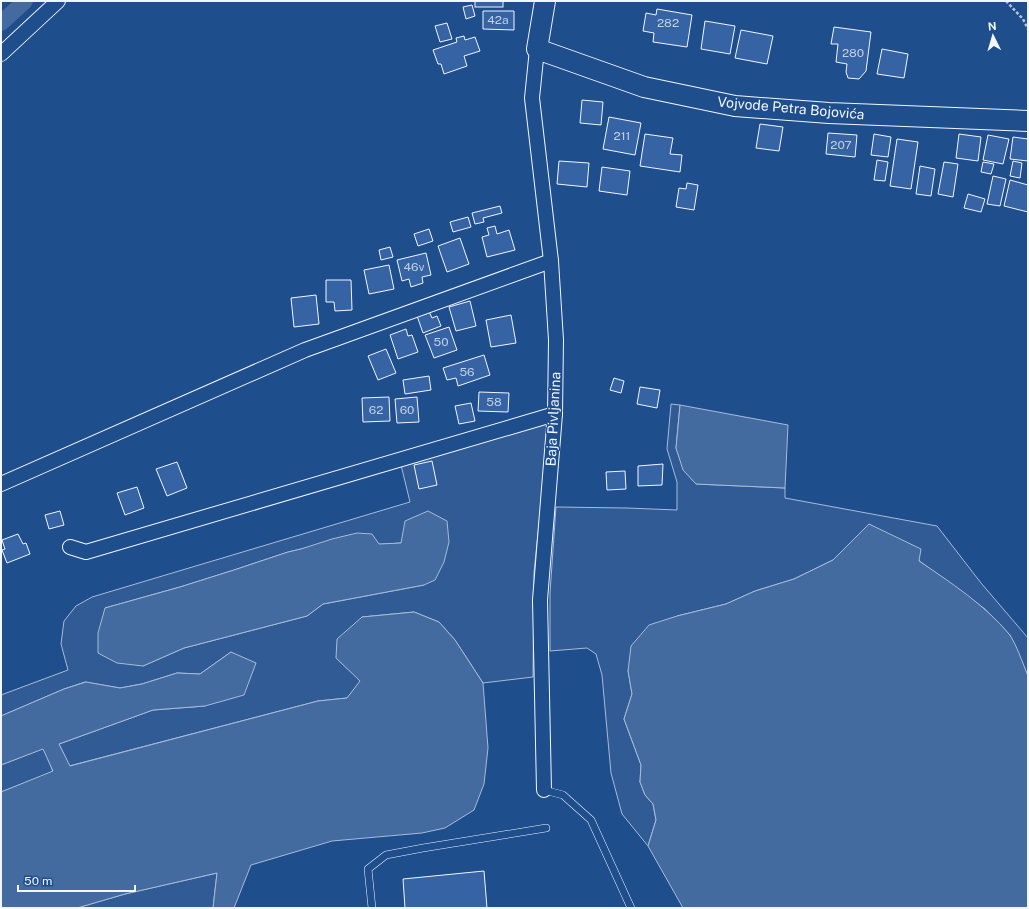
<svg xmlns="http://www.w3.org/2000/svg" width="1029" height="909" font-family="'Public Sans',sans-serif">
<rect width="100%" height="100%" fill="#1f4e8c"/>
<g fill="#305b95" stroke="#a8bbd7" fill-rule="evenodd">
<polygon points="671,404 680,405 676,448 684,470 696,484 785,488 785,498 937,526 981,583 1028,638 1028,676 1010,635 985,609 869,524 833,560 794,579 755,591 726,604 677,616 628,670 632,694 624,719 641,765 640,782 645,795 653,804 656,820 648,846 622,814 611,773 602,675 596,654 587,648 550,651 550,593 556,507 627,508 677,510 677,482 667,449"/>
<path d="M545,423L549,428L534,572L533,677L483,683L455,640L439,622L414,612L362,617L336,658L361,681L347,698L318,701L69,766L59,744L153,710L205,706L231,652L200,674L177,673L142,684L120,688L85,682L64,689L1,716V695L68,670L61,644L64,621L76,606L92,597L410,502L401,465ZM401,543L424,585L323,604L307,616L184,648L143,666L105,608L180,587L234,570L288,552L301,549Z"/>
<polygon points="44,748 53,772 1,792 1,765"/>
<polygon points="217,873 213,908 77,908 125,894"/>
</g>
<g fill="#446ba0" stroke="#a8bbd7">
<polygon points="680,405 788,425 785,488 696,484 683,470 676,448"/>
<polygon points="428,511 447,521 449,542 444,562 435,580 424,585 323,604 307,616 184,648 143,666 117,663 98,653 98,633 105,608 180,587 234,570 288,552 301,549 332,539 357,533 372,534 379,544 401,543 405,521"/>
<path d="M869,524L921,549L919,561C950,582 985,605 1009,634C1016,643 1023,664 1028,676V908H683L648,846L656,820L653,804L645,795L640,782L641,765L624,719L632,694L628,671L631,646L649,625L677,616L726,604L755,591L794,579L833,560Z"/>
<polygon points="414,612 439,622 455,640 483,683 488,748 484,784 474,810 445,828 422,833 332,841 251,865 234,908 213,908 217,873 125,894 77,908 1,908 1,792 53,771 43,749 1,765 1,716 64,689 86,682 120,688 142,684 177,673 200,674 231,652 256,663 244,695 205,706 153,710 59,744 70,766 318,701 347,698 360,681 336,658 337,639 362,617"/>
</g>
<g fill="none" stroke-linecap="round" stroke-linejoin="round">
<polyline stroke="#446ba0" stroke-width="16" points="1,23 25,1"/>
</g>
<g fill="#3563a3" stroke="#f2f6ff">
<rect x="475" y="1" width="28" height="6"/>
<polygon points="472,5 475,16 466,19 463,7"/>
<polygon points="657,9 692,15 687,47 653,42 654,33 643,31 646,13 656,15"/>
<polygon points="483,11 514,11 514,30 483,29"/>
<polygon points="705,21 735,26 730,54 701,49"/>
<polygon points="447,23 452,39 440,42 435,26"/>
<polygon points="834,27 871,32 866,71 859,79 848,78 846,72 847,64 836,62 838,44 831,44"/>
<polygon points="741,30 773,36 767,64 735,58"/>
<polygon points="464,36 465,40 475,37 480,51 464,56 467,66 444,74 441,64 438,64 433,50 457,42 456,38"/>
<polygon points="882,49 908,54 904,78 877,74"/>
<polygon points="582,100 603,102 601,125 580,123"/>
<polygon points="609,117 641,123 635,155 603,149"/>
<polygon points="760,124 783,127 779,151 756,148"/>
<polygon points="828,133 857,135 855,157 826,154"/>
<polygon points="645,134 673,138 670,154 682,155 680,172 640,166"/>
<polygon points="874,134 891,137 888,157 871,155"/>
<polygon points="959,134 981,137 978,161 956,158"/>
<polygon points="988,135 1009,139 1003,164 983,160"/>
<polygon points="1013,137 1028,139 1028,161 1010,159"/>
<polygon points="897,139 918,142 911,189 890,186"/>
<polygon points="877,160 888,162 885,181 874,180"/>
<polygon points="559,161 589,163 587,187 557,184"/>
<polygon points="1013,161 1022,163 1020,178 1010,176"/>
<polygon points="944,162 958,164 953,197 938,194"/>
<polygon points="983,162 994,164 991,174 981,172"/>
<polygon points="920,166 935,169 931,196 916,194"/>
<polygon points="602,167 630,171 627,195 599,191"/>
<polygon points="993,176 1006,179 1000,206 987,204"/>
<polygon points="1010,180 1028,185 1028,212 1004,206"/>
<polygon points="687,183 698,185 694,210 676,207 679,188 686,189"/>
<polygon points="968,194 985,199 981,212 964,208"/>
<polygon points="500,206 502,213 483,218 484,222 475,224 472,213"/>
<polygon points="468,217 471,227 453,232 450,222"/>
<polygon points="495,226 497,234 509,230 515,250 487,257 482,237 489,235 487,228"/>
<polygon points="429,229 433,241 418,246 414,234"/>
<polygon points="460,238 469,264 447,272 438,246"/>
<polygon points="390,247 393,257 381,260 379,250"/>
<polygon points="426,253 431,275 422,277 423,283 411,287 409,279 402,281 397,260"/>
<polygon points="389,265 394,289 369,294 364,270"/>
<polygon points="326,280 351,280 352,310 335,311 334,302 326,302"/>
<polygon points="316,295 319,324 294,327 291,298"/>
<polygon points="470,301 476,326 456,331 449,307"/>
<polygon points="428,309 432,318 437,316 441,326 423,333 416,313"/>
<polygon points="511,315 516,343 491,347 486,320"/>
<polygon points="449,327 457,350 434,358 425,335"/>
<polygon points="406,329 408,336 412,335 418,352 398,359 390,335"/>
<polygon points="386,349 396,373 378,380 368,356"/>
<polygon points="484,355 490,375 458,386 456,378 447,380 443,368"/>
<polygon points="429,376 431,390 405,394 403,380"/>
<polygon points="614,378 624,381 621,393 610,390"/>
<polygon points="640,387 660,390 657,408 637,404"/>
<polygon points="479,392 509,393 508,412 478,411"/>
<polygon points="389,397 390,421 363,422 362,398"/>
<polygon points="417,397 419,422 397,423 395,399"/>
<polygon points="471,403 475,421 459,424 455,406"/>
<polygon points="432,461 437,485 419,489 414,465"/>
<polygon points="177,462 187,488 167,496 156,469"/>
<polygon points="663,464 662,485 638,486 638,466"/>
<polygon points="625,471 626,489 607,490 606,472"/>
<polygon points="137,487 144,508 125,515 117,493"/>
<polygon points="60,511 64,525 49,529 45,515"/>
<polygon points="18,534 23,544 26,543 30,554 7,563 2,550 5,549 2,540"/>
<polygon points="484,871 487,908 405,908 403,879"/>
</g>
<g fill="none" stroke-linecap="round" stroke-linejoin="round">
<defs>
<g id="lane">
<polyline points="544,790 563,795 591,820 631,908"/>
<polyline points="372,908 368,869 386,855 423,848 546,828"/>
</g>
<g id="street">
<polyline points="537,49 532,98 551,261 556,340 555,414 540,600 544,790"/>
<polyline points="1,54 58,1"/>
<polyline points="1,484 305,350 551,261"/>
<polyline points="70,547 86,552 555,414"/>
</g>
<polyline id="secondary" points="545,1 537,49 644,87 735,106 829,113 1028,121"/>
</defs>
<use href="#lane" stroke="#f2f6ff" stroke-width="8"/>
<use href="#street" stroke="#f2f6ff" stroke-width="16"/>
<use href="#secondary" stroke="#f2f6ff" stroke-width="22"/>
<polyline stroke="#b3c4dc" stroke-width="2.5" stroke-dasharray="3 2" stroke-linecap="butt" points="1006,1 1023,19 1028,29"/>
<use href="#lane" stroke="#1f4e8c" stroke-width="7"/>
<use href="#street" stroke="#1f4e8c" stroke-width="14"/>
<use href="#secondary" stroke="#1f4e8c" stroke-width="20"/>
</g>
<g text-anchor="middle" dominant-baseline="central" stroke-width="3" stroke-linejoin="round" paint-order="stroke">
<g font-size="12" fill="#c3d1e8">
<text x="498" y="20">42a</text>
<text x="668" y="23">282</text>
<text x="853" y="53">280</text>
<text x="622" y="136">211</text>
<text x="841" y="145">207</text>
<text x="414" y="267">46v</text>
<text x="441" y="342">50</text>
<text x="467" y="372">56</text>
<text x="494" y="402">58</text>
<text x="376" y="410">62</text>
<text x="407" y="410">60</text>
</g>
<g font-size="14" fill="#f2f6ff" stroke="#1f4e8c">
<text transform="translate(791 108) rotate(5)">Vojvode Petra Bojovića</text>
<text transform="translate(553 419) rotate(-87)">Baja Pivljanina</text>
</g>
</g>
<rect width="1029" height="909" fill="none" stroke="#f2f6ff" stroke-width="4"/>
<g transform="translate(993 36) rotate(355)" stroke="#1f4e8c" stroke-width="3" paint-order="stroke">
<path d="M0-3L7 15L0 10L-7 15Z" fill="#f2f6ff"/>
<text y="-6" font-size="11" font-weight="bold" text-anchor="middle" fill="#f2f6ff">N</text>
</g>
<path d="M18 885v6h117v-6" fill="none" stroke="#f2f6ff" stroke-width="2"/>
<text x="24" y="885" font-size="12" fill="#f2f6ff" stroke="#1f4e8c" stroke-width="3" paint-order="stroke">50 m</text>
</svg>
